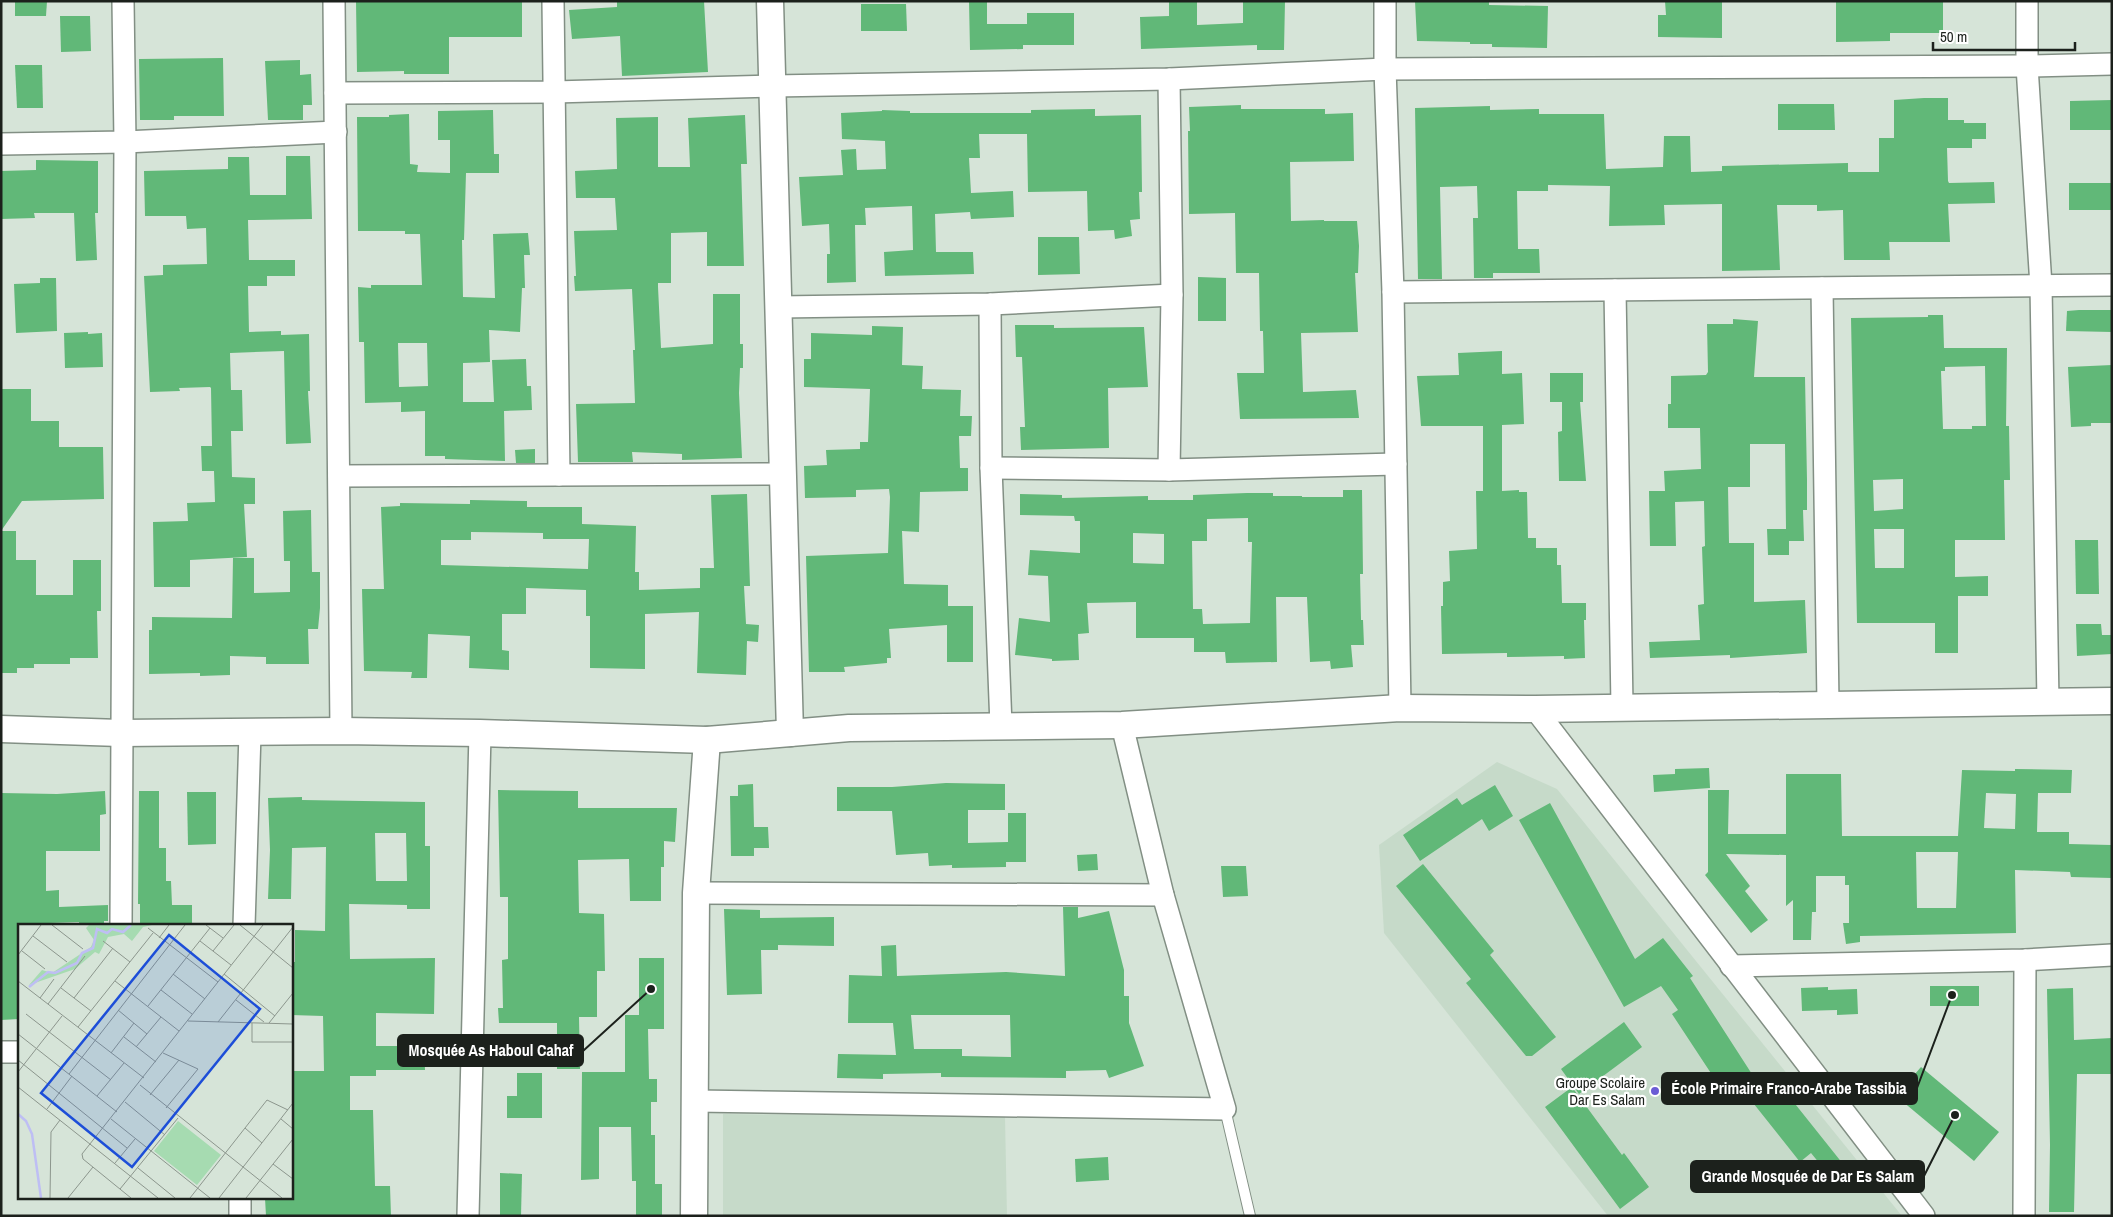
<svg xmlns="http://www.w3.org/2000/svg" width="2113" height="1217" font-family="'Archivo Narrow',sans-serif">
<rect width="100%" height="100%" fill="#d6e4d8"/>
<g fill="#c6dac9">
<polygon points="1497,762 1557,789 1902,1216 1608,1216 1384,933 1379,845"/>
<polygon points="723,1114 1005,1117 1007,1216 723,1216"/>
</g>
<g fill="#61b878" fill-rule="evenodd">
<polygon points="15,1 47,1 46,16 15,16"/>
<polygon points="356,1 522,1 522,37 449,37 449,74 404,74 404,71 357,72"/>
<polygon points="617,1 704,1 708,72 622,76 620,36 572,39 569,10 617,7"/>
<polygon points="969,1 987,1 987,24 1027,24 1027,13 1074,13 1074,45 1023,45 1023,49 970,50"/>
<polygon points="1169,1 1197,1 1197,25 1243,23 1243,1 1285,1 1284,50 1257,50 1257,45 1141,49 1140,17 1169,16"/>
<polygon points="1415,1 1489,1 1489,5 1548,6 1547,48 1492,47 1492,44 1470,44 1470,42 1417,41"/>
<polygon points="1665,1 1722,1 1722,38 1658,37 1658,15 1666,15"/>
<polygon points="1836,1 1943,2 1943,33 1890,33 1890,41 1836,42"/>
<polygon points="861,4 906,4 907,31 861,31"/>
<polygon points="60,16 90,16 91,51 61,52"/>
<polygon points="223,58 224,116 174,116 174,120 140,120 139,59"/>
<polygon points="300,60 300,75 311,74 312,105 303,105 303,120 268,120 265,61"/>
<polygon points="15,65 42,65 43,108 17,108"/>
<polygon points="1924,98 1948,98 1948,120 1964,120 1964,123 1986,123 1986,139 1972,139 1972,148 1947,148 1948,181 1949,183 1994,182 1995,203 1948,204 1950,242 1889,242 1890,260 1844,260 1843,210 1817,211 1817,205 1777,205 1780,270 1722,271 1722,204 1664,205 1665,225 1609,226 1610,186 1548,185 1548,191 1517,191 1518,249 1539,249 1540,273 1493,273 1493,278 1474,278 1473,218 1478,218 1477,186 1440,187 1442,279 1418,279 1415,108 1490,106 1490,110 1539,109 1539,114 1604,114 1606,169 1663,167 1664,136 1690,136 1691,172 1722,171 1722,166 1848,163 1848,172 1879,172 1879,138 1894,138 1894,100"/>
<polygon points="2112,100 2112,130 2070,130 2070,101"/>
<polygon points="1778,104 1834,104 1835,130 1778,130"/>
<polygon points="1241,105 1241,109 1325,109 1325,114 1353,113 1354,161 1290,162 1291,221 1324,220 1324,221 1357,221 1359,246 1358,273 1355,273 1358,332 1301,333 1303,392 1356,390 1359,418 1240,419 1237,373 1264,373 1263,331 1260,331 1259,273 1236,273 1235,213 1189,214 1188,131 1190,131 1189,107"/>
<polygon points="1095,109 1095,116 1141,115 1142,192 1139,192 1140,219 1130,220 1132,236 1115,239 1114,230 1088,231 1087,191 1028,192 1027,134 979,134 980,158 969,158 971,193 1013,191 1014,217 971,219 970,212 935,214 936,252 973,252 974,274 885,276 884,252 913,250 912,206 865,208 866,225 855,225 856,282 827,283 827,254 830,254 829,224 802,226 799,177 843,175 841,150 856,149 857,170 886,169 885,141 842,139 841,113 882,111 882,110 910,111 910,113 1031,113 1031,110"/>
<path d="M493,110L494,154H499V173H466L464,240H462L463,297L495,298L493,234L528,233L530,255H524L525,288H522L520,332L489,330L490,362L463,363V402H494L492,360L526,359L527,386H531L532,410L504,411L505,461L445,459V456H425V411L401,412V402L365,403L364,342H359L358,287L371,288V285H422L420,234H405V231H358L357,117H389V115L409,114L410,164L418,165L417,172L450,173V140H438V111ZM398,343H427L428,386L399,387Z"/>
<polygon points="745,115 747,164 741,164 744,266 707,266 707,232 671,233 671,283 658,283 658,287 661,348 713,344 713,294 740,294 740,344 743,344 743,368 740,368 739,393 742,458 682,460 682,454 632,452 633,462 578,462 576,404 635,403 633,350 635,350 632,289 575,291 574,276 576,276 574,231 617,230 615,198 576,198 575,171 617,169 616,118 658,117 658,167 690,167 688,118"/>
<polygon points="286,156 310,156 312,219 248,220 249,260 295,260 295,276 267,276 267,286 248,286 249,332 281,331 281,335 309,334 310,391 308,391 311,443 286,444 284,351 230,353 231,390 242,390 243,431 231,431 232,477 255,478 255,504 244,504 247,557 190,560 190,587 154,587 153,522 188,521 187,503 215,502 214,471 202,471 201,446 212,446 211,388 210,387 179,388 180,391 150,392 144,276 163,275 163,265 207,264 206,228 187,229 186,216 145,216 144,171 228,169 228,157 249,157 250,195 286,195"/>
<polygon points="36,160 98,161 98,213 95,213 97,260 76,261 74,213 34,213 35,218 1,219 1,171 36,170"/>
<rect x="2069" y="183" width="43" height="27"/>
<polygon points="1038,237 1079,237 1080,274 1038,275"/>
<polygon points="1198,277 1226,278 1226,321 1198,321"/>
<polygon points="40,278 56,278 57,331 16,333 14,284 40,283"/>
<polygon points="2079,310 2112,310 2112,332 2066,331 2067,311"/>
<path d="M1928,315H1943L1944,348H2007L2006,426H2009L2010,480H2004L2005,540H1955V577L1988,576V596H1958V653H1935V623H1857L1851,318L1928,317ZM1985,366L1986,426H1972V429H1943L1941,371H1945V367ZM1903,479V509L1874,511L1873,480ZM1874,529H1904V568H1875Z"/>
<polygon points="1733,319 1758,321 1754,377 1805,377 1807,480 1807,510 1803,510 1804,541 1789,541 1789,555 1768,555 1767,529 1786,529 1785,444 1750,444 1750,487 1728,487 1729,543 1754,543 1754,602 1805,600 1807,653 1730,658 1730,655 1650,658 1649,642 1700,640 1698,605 1704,604 1702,547 1705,546 1704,501 1675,502 1676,546 1650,546 1649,491 1665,491 1664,471 1701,469 1700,428 1668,428 1668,404 1671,404 1671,376 1706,375 1708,372 1707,324 1733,324"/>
<polygon points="1015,325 1054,325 1054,328 1144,327 1148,387 1108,388 1109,448 1021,450 1020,427 1025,427 1022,357 1016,357"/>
<polygon points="872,326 903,327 902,365 923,366 922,389 961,390 960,416 972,416 971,436 959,436 960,468 968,468 968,491 920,492 919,532 902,531 904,584 948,585 948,606 973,606 973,662 947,662 947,625 889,629 891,658 887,658 887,663 844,667 845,672 809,672 806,556 888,553 890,497 889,489 856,490 856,497 805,498 804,466 827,465 826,450 860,449 860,442 868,442 870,389 804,387 804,359 811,359 811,333 872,335"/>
<polygon points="88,332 88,334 102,333 103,367 65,368 64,333"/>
<polygon points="1502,351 1502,374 1522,373 1524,424 1502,425 1502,491 1519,490 1519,492 1527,492 1528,538 1536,538 1536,548 1557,548 1557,565 1561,565 1562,603 1586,603 1586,620 1584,620 1585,658 1564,659 1564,656 1507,657 1507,653 1442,654 1441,606 1443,606 1443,582 1450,581 1449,551 1477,549 1476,491 1483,491 1483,426 1421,426 1417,376 1459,375 1458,353"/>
<polygon points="2112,365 2112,423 2091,423 2091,426 2071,427 2068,367"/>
<polygon points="1550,373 1583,373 1583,402 1580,402 1586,481 1559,481 1558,432 1562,431 1562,402 1550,402"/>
<polygon points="1,389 31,389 31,421 59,421 59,447 103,447 104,499 22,501 1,531"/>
<polygon points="535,449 535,463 516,463 515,450"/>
<path d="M1343,490H1362L1363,574H1360L1361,620H1363L1364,645H1351L1353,667L1331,669L1330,661L1310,662L1307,597H1276L1277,662L1226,663L1225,652H1194V638H1136V602L1087,603L1089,633L1078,634L1079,660L1052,661V659L1015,655L1019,618L1050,622L1048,576L1028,575L1030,550L1080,553V521H1075L1074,516L1020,515V494L1062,495V498L1148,496V500H1193V495L1247,493H1273V496H1302V497H1343ZM1248,518V542H1252L1250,623L1203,624L1202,609H1193L1192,541H1207V519ZM1133,533L1164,534V564L1133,563Z"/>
<path d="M747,494L750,586H744L746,624L759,625L758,642L747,641L746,675L697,673L699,612L645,614V669L590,668V616H586V590L526,588V614H502V650L509,651V670L469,668L470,636L428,634L427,678H411L412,672L364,671L362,589H384L381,507L400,506V503L470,504V500L527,501V507H582V524L636,526L635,572H639V590L700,588V568H714L711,495ZM471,532L543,533V539H589L588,569L441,565V540H471Z"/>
<polygon points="311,510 312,572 320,572 320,608 318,629 308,629 309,664 266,664 266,657 230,656 230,675 200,676 200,673 149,674 149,630 152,630 152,617 232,618 233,558 254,558 254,593 290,592 290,561 284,561 283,511"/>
<polygon points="1,531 16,531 16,560 36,560 36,595 73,595 73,560 101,560 101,611 97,611 98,658 70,658 70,664 34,664 34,668 17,668 17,673 1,673"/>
<polygon points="2075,540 2098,540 2099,594 2076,594"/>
<polygon points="2076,624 2101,624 2102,635 2112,635 2112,654 2077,656"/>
<polygon points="1709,768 1710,788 1654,792 1653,775 1675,774 1675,769"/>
<path d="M2015,769L2072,770L2071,793H2038L2037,832H2069V844L2111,845L2112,858V878L2071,877L2070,872L2015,870L2016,933L1860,936V942L1846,944L1843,923H1849V885H1845V876H1816V912H1812L1811,940H1793V900L1786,906V855L1726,854L1750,886L1745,891L1768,920L1751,933L1705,875L1708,872V790H1729L1728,834H1786V774H1841L1842,836H1958L1962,770L2015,771ZM1986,793L2016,794L2015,829L1984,828ZM1916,852H1958L1956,908H1917Z"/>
<polygon points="946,783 1005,784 1005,810 968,810 968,843 1008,842 1008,813 1026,813 1026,862 1006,862 1006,867 952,868 952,865 929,866 928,853 896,855 892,811 837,811 837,787 892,787"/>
<polygon points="753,784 754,827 768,827 769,848 754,848 754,856 731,856 730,796 738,796 738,785"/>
<polygon points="1495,785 1513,816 1489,831 1482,819 1420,861 1403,835 1457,798 1462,805"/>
<polygon points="498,790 578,791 578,808 677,808 675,842 664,841 664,867 661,867 661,901 630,901 629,859 578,860 579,913 604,914 605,971 597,971 597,1017 579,1017 580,1069 557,1069 557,1023 499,1023 498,1008 503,1008 502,960 508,959 508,897 500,897"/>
<polygon points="105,791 106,814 100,815 100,851 46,851 46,891 59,890 59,907 108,905 108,921 104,921 104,926 79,926 79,922 19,924 19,1019 1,1020 1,793 57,794"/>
<polygon points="139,791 159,791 159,848 166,848 166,881 171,881 172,905 192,905 192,926 140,926 140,904 138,904"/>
<polygon points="187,792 216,792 216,844 188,845"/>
<path d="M302,797V800L425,802V846H430V909H407V905L349,904L350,959L435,958L434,1014L376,1013V1046H424L425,1070H376V1076H350V1110H373L375,1186H390L391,1216H266L265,1198H291V1071H324L323,1016L291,1015V962H295V930L325,931L326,847L292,848L291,899H268L270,850L268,798ZM375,833H406L407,881H376Z"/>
<polygon points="1550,803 1635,959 1663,938 1693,976 1690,978 1759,1085 1772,1075 1843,1164 1829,1175 1811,1153 1800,1162 1738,1084 1724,1093 1672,1014 1678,1010 1661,986 1624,1007 1519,820"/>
<polygon points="1097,854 1098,870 1078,871 1077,855"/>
<polygon points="1423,864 1494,951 1490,955 1556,1037 1532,1056 1526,1056 1466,983 1471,979 1396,886"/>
<polygon points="1221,866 1246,866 1248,896 1223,897"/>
<path d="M1063,907H1078V918L1109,911L1124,970V996H1129V1023L1144,1066L1109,1078L1106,1070L1066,1071V1078L941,1077V1073L883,1074V1079L837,1078L838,1054L896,1055L893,1023H848L849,975L882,976L881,946L896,945L897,976L1006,972L1065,976ZM911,1015H1010L1011,1057L962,1056V1049H914Z"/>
<polygon points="724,909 760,910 760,918 834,917 834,946 778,945 778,950 761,950 762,994 727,995"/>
<polygon points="639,958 664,958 664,1029 648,1029 649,1079 657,1079 657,1102 651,1102 651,1135 655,1135 655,1184 662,1184 662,1216 636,1216 636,1181 632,1181 631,1127 599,1127 599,1179 581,1180 582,1072 625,1072 625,1015 639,1015"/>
<rect x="1930" y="986" width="49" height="20"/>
<polygon points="1828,987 1828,990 1857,989 1858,1014 1837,1015 1837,1010 1802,1011 1801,988"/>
<polygon points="2073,988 2074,1040 2112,1038 2112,1074 2077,1074 2074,1212 2049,1212 2050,1145 2047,989"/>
<polygon points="1624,1022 1642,1047 1579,1094 1561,1069"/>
<polygon points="1921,1067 1999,1132 1974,1161 1896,1096"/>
<polygon points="517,1073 542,1073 542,1118 507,1118 507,1096 517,1096"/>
<polygon points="1572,1087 1622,1155 1624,1153 1649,1187 1620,1209 1545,1107"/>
<polygon points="1108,1157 1109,1180 1076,1182 1075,1159"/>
<polygon points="500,1173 522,1174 521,1216 500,1216"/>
</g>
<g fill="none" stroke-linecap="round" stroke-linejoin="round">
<defs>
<polyline id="service" points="1225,1109 1250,1216"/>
<g id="minor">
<polyline points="334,1 341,731"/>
<polyline points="553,1 559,475"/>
<polyline points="1385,1 1385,69 1393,292 1400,708"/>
<polyline points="2027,1 2027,66 2041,286 2048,702"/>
<polyline points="335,93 554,92 773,86 1169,79 1385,69 2027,66 2112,64"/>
<polyline points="1,144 125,142 336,132"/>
<polyline points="1822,288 1828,704"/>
<polyline points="1615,290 1622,706"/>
<polyline points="1393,292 2112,285"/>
<polyline points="990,304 991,468 1001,726"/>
<polyline points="779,307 990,304 1172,295"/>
<polyline points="991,468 1169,470 1396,464"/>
<polyline points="1169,470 1172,295 1169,79"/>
<polyline points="339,476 783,474"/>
<polyline points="1535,709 1924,1216"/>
<polyline points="696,893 1163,895"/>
<polyline points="121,926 125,142 123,1"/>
<polyline points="244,926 250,733"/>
<polyline points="1731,966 2025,960 2112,955"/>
<polyline points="1,1052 19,1052"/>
<polyline points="695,1101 1225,1109 1163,895 1122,725"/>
<polyline points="240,1198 240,1216"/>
<polyline points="468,1216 480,733"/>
<polyline points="2024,1216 2025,960"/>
</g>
<g id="tertiary">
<polyline points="770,1 790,733"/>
<polyline points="1,729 120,733 341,731 480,733 707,740 849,728 1122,725 1400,708 1535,709 2112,701"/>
<polyline points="694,1216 696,893 707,740"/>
</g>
</defs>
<use href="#service" stroke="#828f84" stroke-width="12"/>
<use href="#minor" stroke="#828f84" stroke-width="24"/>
<use href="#tertiary" stroke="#828f84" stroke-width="29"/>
<use href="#service" stroke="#fff" stroke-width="10"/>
<use href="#minor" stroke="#fff" stroke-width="21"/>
<use href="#tertiary" stroke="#fff" stroke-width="26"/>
</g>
<circle fill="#6b5cd5" stroke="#fff" stroke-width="2" cx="1655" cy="1091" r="5"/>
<g text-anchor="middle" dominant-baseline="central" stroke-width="4.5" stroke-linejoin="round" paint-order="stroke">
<g font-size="15" fill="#1c211c" stroke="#fff" text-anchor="end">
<text x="1645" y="1082">Groupe Scolaire<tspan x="1645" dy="17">Dar Es Salam</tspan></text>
</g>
</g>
<g transform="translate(18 924)">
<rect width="275" height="275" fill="#d6e4d8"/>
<path d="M71,1H134L125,3L114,17L106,10L90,13L81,30L77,28L57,45L11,61L24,46L34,49L73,23L76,16L68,4ZM160,197L203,231L179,261L136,227Z" fill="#a6dbb1"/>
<path fill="none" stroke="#bebef4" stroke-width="2.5" d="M11,63L30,48L37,49L59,39L64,29L75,24L79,5L89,9L94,5L105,8L113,1M0,190L8,197L14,210L23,274"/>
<path fill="none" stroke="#8c968d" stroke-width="1" d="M34,1L65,25M188,1L205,14M222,1L275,44M130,4L200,58M15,12L49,38M141,14L151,1M85,17L112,38M182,17L213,41M4,27L27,45M195,27L216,1M0,31L23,1M155,50L187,75M206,50L257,92M0,57L126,154M97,57L161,107M43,64L73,87M143,66L174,90M22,74L36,55M56,74L95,24M218,76L246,98M30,80L67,32M130,82L192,4M100,86L129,110M8,90L93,156M170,97L275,100M200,98L275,3M234,99V118H275M251,99L275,69M60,103L135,9M0,110L99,188M106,113L138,138M118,123L143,93M93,129L116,99M145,129L180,145L148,184M0,136L109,224M0,148L44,92M51,150L167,1M122,161L264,274M0,163L140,274M132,171L161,136M79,172L106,139M107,178L147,211M29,185L54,152M93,195L192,274M263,195L275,205M227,204L244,219M97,239L117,215M255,240L275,255M120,244L157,274M102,265L160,194M32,274L33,208L42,196M50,274L75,243M113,274L65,235L64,230L245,1M172,274L249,176L270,186M201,274L275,179M228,274L275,215"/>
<path fill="#1d4ed8" fill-opacity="0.15" stroke="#1d4ed8" stroke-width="2.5" d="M151,11L242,85L114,243L23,169Z"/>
<rect width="275" height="275" fill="none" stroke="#1c211c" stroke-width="2.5"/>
</g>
<path fill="none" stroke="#1c211c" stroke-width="2" d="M651 989L583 1051M1952 995L1917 1088M1955 1115L1924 1176"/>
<g fill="#1c211c" stroke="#fff" stroke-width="2">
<circle cx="651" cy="989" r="5"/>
<circle cx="1952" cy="995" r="5"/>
<circle cx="1955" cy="1115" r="5"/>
</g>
<g fill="#1c211c" stroke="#1c211c" stroke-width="2">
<rect x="398" y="1035" width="185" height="31" rx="5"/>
<rect x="1662" y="1073" width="255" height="31" rx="5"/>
<rect x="1691" y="1161" width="233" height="31" rx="5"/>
</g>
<g font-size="16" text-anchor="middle" font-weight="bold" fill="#fff">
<text x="491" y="1056">Mosquée As Haboul Cahaf</text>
<text x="1789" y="1094">École Primaire Franco-Arabe Tassibia</text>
<text x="1808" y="1182">Grande Mosquée de Dar Es Salam</text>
</g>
<rect width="2113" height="1217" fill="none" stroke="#1c211c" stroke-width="5"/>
<path d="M1933 42v8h142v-8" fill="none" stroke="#1c211c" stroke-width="2.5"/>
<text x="1940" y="42" font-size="15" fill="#1c211c" stroke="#ffffff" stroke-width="4" paint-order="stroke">50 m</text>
</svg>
